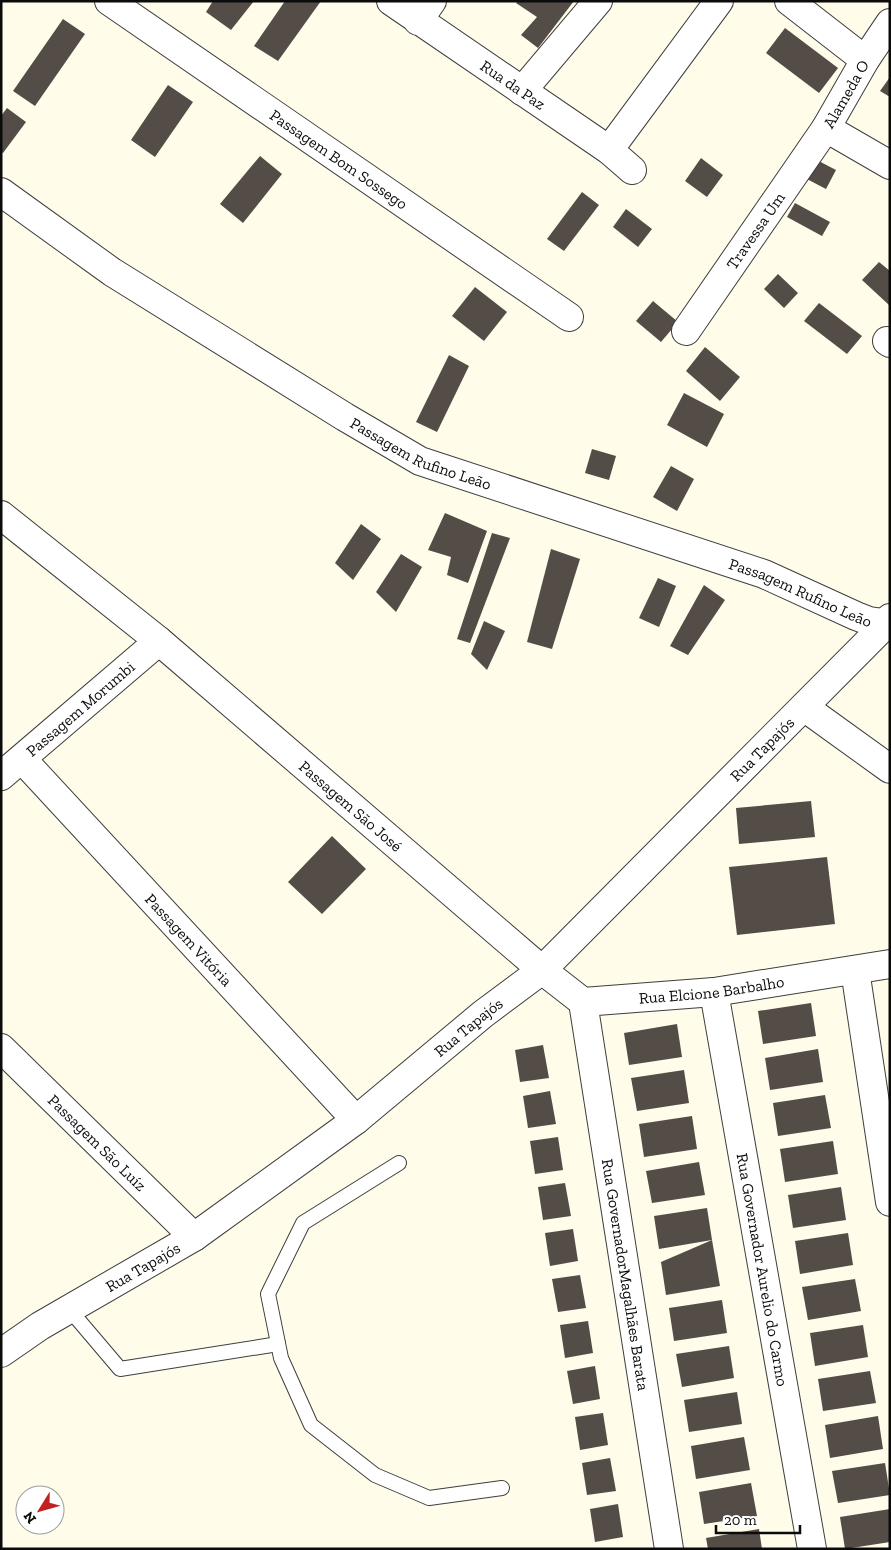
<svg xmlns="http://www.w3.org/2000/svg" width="891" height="1550" font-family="'Zilla Slab',serif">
<rect width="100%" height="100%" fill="#fffce9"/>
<g fill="#544d47">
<polygon points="213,1 254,1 231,30 206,12"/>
<polygon points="285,1 321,1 278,61 254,46"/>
<polygon points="518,1 574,1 538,48 521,35 537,17 516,3"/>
<polygon points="63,19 85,34 35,106 13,91"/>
<polygon points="785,28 838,68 819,93 766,53"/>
<polygon points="890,77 890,97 880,91"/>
<polygon points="168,85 193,102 155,157 131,140"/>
<polygon points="7,108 26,122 3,153 1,152 1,116"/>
<polygon points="260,156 282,174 243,223 220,204"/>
<polygon points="701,158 723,175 707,197 685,181"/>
<polygon points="813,158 836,170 826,189 803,177"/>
<polygon points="582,192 599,205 564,251 547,239"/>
<polygon points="795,203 830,222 822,236 787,217"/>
<polygon points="626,209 652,229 638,247 613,227"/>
<polygon points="879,262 890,271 889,305 862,280"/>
<polygon points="778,274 798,293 784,308 764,289"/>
<polygon points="475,287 507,312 484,341 452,316"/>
<polygon points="653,301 678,322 661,342 636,321"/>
<polygon points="819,303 862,336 847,354 804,321"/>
<polygon points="705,347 740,377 720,401 686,371"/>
<polygon points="449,355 469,366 437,432 416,422"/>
<polygon points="684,393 724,414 707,447 667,425"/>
<polygon points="592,449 616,456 609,480 585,473"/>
<polygon points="671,466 694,479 677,511 653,497"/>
<polygon points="445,513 487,531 468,583 447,575 451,557 428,550"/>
<polygon points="361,524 381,539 353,580 335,563"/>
<polygon points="492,533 510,538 470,643 457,639"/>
<polygon points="551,549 580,559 552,649 527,642"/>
<polygon points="401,554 422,567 396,612 376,592"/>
<polygon points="658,578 676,586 659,627 639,618"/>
<polygon points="704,585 725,600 688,655 670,646"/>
<polygon points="484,621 505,631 487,670 471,654"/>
<polygon points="811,801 815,837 739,844 736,808"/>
<polygon points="332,836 366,869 322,914 288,882"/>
<polygon points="827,857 835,924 737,935 729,867"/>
<polygon points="811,1003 816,1036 763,1044 758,1011"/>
<polygon points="677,1024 682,1057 629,1065 624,1033"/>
<polygon points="543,1045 549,1078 520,1082 515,1050"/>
<polygon points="818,1049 823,1082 770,1090 765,1058"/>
<polygon points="684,1070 689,1103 637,1111 631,1078"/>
<polygon points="550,1091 556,1124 528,1128 523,1096"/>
<polygon points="825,1095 831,1128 778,1136 773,1103"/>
<polygon points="692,1116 697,1149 644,1157 639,1124"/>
<polygon points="558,1137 563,1170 535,1174 530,1141"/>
<polygon points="833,1141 838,1174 785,1182 780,1149"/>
<polygon points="699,1162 705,1195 652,1203 646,1171"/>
<polygon points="565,1183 571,1216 543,1220 538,1187"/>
<polygon points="841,1187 846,1220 793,1228 788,1195"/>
<polygon points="707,1208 712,1240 659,1249 654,1216"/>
<polygon points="573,1229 578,1261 550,1266 545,1233"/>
<polygon points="848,1233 853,1265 800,1274 795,1241"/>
<polygon points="712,1240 720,1286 666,1295 661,1262"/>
<polygon points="580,1275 586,1308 558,1312 552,1279"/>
<polygon points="855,1279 861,1311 808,1320 802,1287"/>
<polygon points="722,1300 727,1333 674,1341 669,1308"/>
<polygon points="588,1321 593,1353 565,1358 560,1325"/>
<polygon points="863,1325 868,1357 815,1366 810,1333"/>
<polygon points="729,1346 734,1378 682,1387 676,1354"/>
<polygon points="595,1366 600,1399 573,1404 567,1371"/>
<polygon points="870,1371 876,1403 823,1411 818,1379"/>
<polygon points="737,1392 742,1424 689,1432 684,1400"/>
<polygon points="603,1413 608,1445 580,1450 575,1417"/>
<polygon points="878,1416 883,1449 830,1458 825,1425"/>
<polygon points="744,1437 750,1470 696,1479 691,1446"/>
<polygon points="610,1458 616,1491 587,1495 582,1463"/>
<polygon points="885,1463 890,1495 838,1503 832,1471"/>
<polygon points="751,1483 757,1516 704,1524 699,1492"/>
<polygon points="618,1504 623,1537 595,1542 590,1509"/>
<polygon points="890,1509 890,1542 845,1549 840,1517"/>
<polygon points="759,1529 762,1549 708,1549 706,1538"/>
</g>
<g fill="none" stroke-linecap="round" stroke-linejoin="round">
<defs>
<g id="service">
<polyline points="399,1163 303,1223 268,1294 281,1358 311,1425 375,1475 429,1498 502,1488"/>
<polyline points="69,1309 120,1369 278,1344"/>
</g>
<g id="minor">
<path id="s1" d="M109,1L569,317"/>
<path id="s2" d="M391,1L609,150L632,170"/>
<polyline points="789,1 865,60"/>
<polyline points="418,21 432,1"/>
<polyline points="522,91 598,1"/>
<polyline points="826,128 890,165"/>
<polyline points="609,150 719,1"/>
<path id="s3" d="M686,331L826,128L865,60L890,23"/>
<polyline points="887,341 890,343"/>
<path id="s4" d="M1,515L159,641L542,970L583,1002L714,992L890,964"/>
<polyline points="804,707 890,769"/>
<path id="s5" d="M22,759L356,1120"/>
<path id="s6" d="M1,776L159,641"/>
<polyline points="855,970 890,1202"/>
<path id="s7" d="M714,992L812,1549"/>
<path id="s8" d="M583,1002L669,1549"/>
<path id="s9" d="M1,1048L194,1237"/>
<path id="s10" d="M1,1353L40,1326L194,1237L356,1120L483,1014L542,970L879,631L890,618"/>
</g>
<g id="tertiary">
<path id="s11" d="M1,192L112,272L345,417L420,461L764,574L856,616L869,621L890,624"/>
</g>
</defs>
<use href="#service" stroke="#3e3e3e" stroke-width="16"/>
<use href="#minor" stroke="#3e3e3e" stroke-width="30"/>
<use href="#tertiary" stroke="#3e3e3e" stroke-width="30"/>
<use href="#service" stroke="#fff" stroke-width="14"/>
<use href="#minor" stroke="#fff" stroke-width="28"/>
<use href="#tertiary" stroke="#fff" stroke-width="28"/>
</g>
<g text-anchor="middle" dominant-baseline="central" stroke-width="5" stroke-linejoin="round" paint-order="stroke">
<g font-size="16" fill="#0b0b0b" stroke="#fff">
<text stroke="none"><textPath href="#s2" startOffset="148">Rua da Paz</textPath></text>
<text stroke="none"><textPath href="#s3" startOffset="286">Alameda O</textPath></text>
<text stroke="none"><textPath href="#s1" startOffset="279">Passagem Bom Sossego</textPath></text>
<text stroke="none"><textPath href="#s3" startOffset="122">Travessa Um</textPath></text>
<text stroke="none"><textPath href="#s11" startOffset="496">Passagem Rufino Leão</textPath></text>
<text stroke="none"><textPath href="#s11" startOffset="901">Passagem Rufino Leão</textPath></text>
<text stroke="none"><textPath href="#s6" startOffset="104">Passagem Morumbi</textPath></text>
<text stroke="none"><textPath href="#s10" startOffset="976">Rua Tapajós</textPath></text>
<text stroke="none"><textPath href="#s4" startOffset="455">Passagem São José</textPath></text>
<text stroke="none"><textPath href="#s5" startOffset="246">Passagem Vitória</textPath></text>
<text stroke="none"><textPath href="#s4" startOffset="888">Rua Elcione Barbalho</textPath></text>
<text stroke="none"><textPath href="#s10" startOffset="571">Rua Tapajós</textPath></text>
<text stroke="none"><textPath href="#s9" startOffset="135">Passagem São Luíz</textPath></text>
<text stroke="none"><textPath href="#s10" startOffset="166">Rua Tapajós</textPath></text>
<text stroke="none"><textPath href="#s7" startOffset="282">Rua Governador Aurelio do Carmo</textPath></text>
<text stroke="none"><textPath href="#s8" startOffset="276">Rua GovernadorMagalhães Barata</textPath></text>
</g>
</g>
<rect width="891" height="1550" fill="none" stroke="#0b0b0b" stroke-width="5"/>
<g transform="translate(40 1510) rotate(233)"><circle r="24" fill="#ffffff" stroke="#9d9d9d"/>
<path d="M0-4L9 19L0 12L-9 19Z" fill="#c0211e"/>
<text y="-8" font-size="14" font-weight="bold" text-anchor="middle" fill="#0b0b0b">N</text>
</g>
<path d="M716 1525v8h84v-8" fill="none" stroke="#0b0b0b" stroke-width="2.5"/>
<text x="724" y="1525" font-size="15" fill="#0b0b0b" stroke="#ffffff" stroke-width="4" paint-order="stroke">20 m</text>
</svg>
